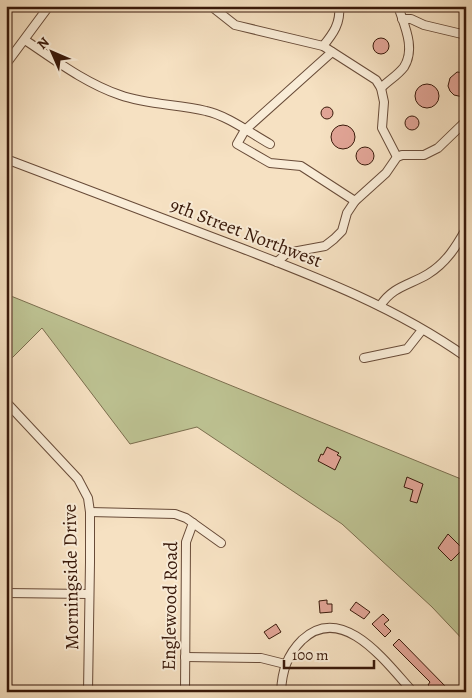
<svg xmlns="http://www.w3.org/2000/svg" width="472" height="698" font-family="Alegreya,serif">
<rect width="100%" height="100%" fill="#f6e1c2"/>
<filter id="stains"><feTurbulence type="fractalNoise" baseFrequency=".004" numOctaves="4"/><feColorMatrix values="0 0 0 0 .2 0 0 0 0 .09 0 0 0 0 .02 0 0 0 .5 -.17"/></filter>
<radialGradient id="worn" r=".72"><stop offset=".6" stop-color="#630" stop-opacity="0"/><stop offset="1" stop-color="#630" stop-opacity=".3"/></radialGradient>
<polygon fill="#bdc292" stroke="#7b6e4e" points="6,294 466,481 466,643 432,607 342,524 197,427 130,444 42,328 6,364"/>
<g fill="#e2a597" stroke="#39190a">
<circle cx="381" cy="46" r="8"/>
<polygon points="457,72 466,73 466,96 463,97 454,95 450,91 448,86 450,78"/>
<circle cx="427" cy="96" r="12"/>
<circle cx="327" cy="113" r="6"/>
<circle cx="412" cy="123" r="7"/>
<circle cx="343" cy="137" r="12"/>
<circle cx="365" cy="156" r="9"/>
<polygon points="327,447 339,453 337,455 341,457 335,470 318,461 321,454 323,455"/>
<polygon points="407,477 423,484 417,503 410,501 413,490 404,487"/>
<polygon points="448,534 463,549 451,561 438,548"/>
<polygon points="327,600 327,604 332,604 332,612 320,613 319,601"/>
<polygon points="356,602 370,612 364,619 350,610"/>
<polygon points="383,614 389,620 384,624 391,631 385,637 372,624"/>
<polygon points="276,624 281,632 269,639 264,632"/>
<polygon points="399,639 448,689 445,692 435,692 428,685 430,682 393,645"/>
</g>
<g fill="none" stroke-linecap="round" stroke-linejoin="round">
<defs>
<g id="minor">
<polyline points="211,6 235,25 323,46 376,80 381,88 384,102 382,128 397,157"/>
<polyline points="402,19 411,19 424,25 466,35"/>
<path d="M25,40C55,60 85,83 120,95C148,105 178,104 206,111C226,115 252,134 270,144"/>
<path d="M323,46C333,34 341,23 339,6"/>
<polyline points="332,52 245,130 237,144 270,163 301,166 355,201 386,173 397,157 402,155 424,155 438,148 466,121"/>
<polyline points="6,64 49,6"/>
<path d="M381,88C388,81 398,75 404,67C416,48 404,25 398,6"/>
<path d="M6,159C84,189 163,218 241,248C319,278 397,308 466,357"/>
<polyline points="277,262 287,253 325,246 334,239 342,231 347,213 355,201"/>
<path d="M380,306C393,286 410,285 428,274C446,263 456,247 466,229"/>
<polyline points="364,358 407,349 422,330"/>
<polyline points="6,402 78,479 88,498 90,512 90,562 88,692"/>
<polyline points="90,512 175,514 186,518 221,543"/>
<polyline points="6,593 89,594"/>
<polyline points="185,657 261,658 285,664"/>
<polyline points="185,692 186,542 193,523"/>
<path d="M281,692C282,671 287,655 302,640C343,601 388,665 413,692"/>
</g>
</defs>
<use href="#minor" stroke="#684b38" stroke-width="10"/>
<use href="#minor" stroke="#f9ecd7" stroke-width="8"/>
</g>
<g text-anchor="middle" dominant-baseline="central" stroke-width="4" stroke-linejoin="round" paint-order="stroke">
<g font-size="19" fill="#39190a" stroke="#f9ecd7">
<text transform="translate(246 233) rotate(21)">9th Street Northwest</text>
<text transform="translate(71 577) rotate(-91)">Morningside Drive</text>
<text transform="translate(170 606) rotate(-89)">Englewood Road</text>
</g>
</g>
<rect width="472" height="698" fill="none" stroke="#f6e1c2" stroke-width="25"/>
<rect x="8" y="8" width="457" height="683" fill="none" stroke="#39190a" stroke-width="2.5"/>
<rect x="12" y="12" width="447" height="673" fill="none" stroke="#39190a"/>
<g transform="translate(52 52) rotate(315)" stroke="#f9ecd7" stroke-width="4" paint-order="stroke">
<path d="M0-4L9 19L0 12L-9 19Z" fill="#39190a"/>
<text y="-8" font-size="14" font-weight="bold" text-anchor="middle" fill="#39190a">N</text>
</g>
<path d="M284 660v8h90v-8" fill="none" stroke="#39190a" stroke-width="2.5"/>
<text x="292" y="660" font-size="15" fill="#39190a" stroke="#f9ecd7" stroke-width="4" paint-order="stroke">100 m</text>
<rect width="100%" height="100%" filter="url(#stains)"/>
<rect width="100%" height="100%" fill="url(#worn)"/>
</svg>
